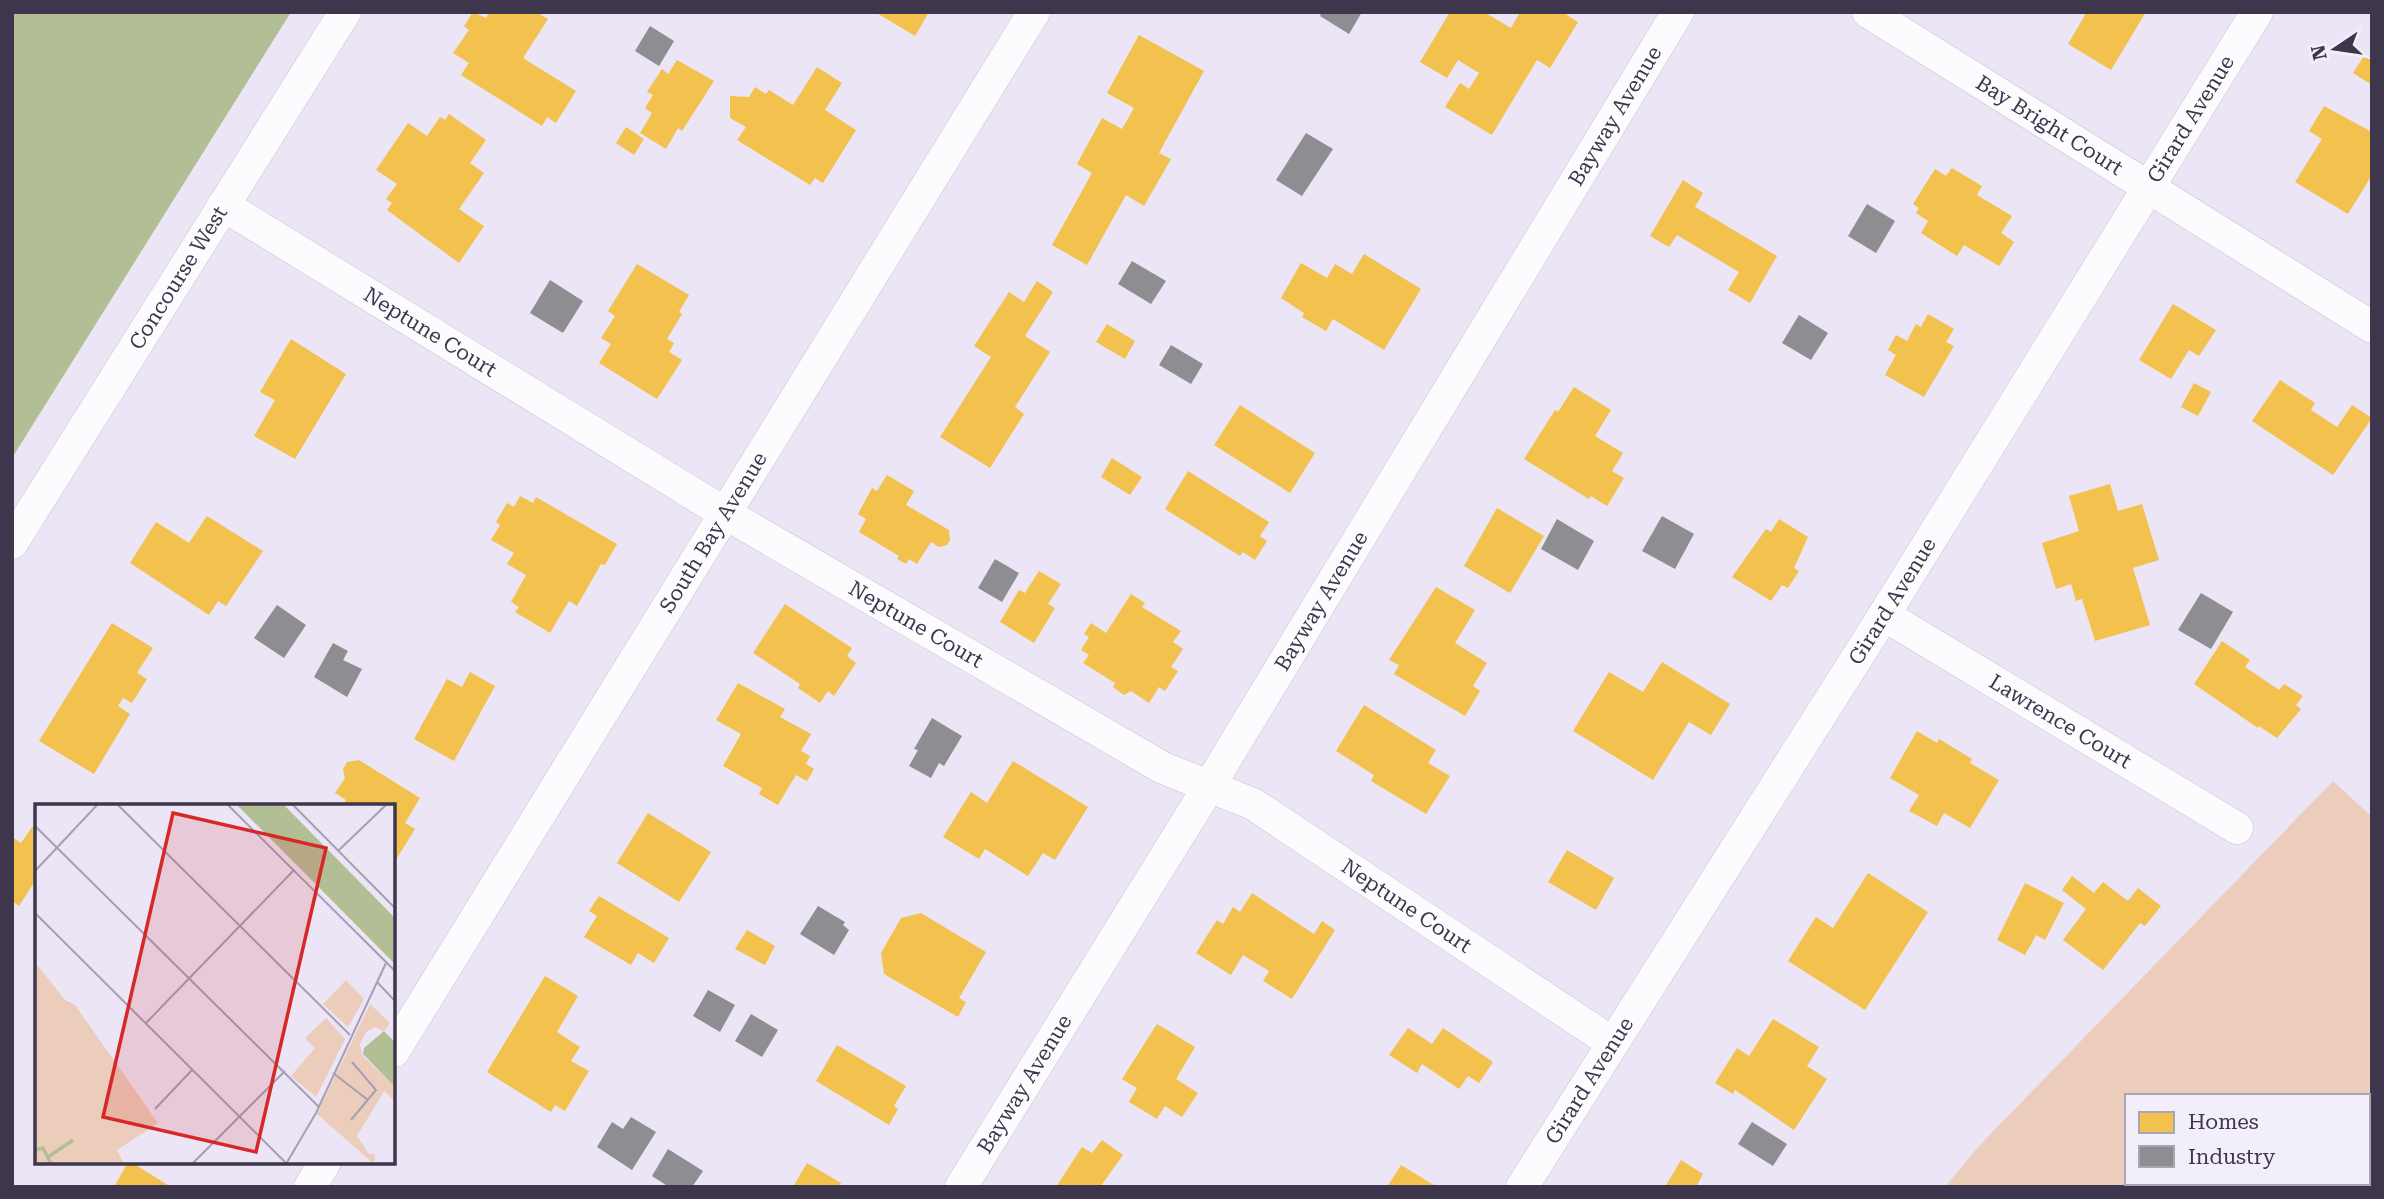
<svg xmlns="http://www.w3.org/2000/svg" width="2384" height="1199" font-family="'Roboto Serif',serif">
<rect width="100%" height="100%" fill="#ebe5f6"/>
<path fill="#ecccbb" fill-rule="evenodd" d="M2333,781L2372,817V1187H1945L1980,1145ZM2127,1096H2368V1183H2127Z"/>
<polygon fill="#b2be94" points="12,12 291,12 12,458"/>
<g fill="#f2c14e">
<polygon points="473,12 486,18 489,12 536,12 548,19 523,58 576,91 556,123 547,117 542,126 461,75 469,63 453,53 469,30 464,26"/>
<polygon points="875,12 929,12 915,36"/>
<polygon points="1450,12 1484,12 1511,28 1520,12 1562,12 1578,22 1550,68 1537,60 1492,135 1445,107 1460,83 1469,89 1479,73 1458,60 1447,78 1420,62"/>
<polygon points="2082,12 2146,12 2111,70 2068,44 2085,15"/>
<polygon points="1139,35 1204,71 1159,153 1171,159 1144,206 1126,195 1087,265 1052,245 1092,173 1077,164 1102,118 1122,129 1134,108 1107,93"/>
<polygon points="2364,56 2372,61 2372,85 2353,73"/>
<polygon points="677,60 714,81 682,131 678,128 666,149 640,133 652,113 645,108 653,95 647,92 662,69 668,74"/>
<polygon points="817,67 842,83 825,110 856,130 823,183 815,178 810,185 737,140 746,127 730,118 730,96 749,97 755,87 766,94 769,90 793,105"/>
<polygon points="2324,106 2372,132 2372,175 2348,214 2295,182 2322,139 2309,131"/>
<polygon points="449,114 486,140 470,163 484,173 459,209 484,226 459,263 387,210 392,203 386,199 397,184 376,170 408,123 427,136 440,117 445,120"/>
<polygon points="626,127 644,139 634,155 616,143"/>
<polygon points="1952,168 1982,186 1977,195 2012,216 2001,233 2014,242 1999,266 1964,245 1957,256 1921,233 1928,221 1916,213 1919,208 1913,204 1935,169 1946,176"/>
<polygon points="1683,180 1703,193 1695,207 1777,256 1750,303 1728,290 1739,272 1677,235 1669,247 1650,236"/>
<polygon points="1364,254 1421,289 1384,350 1333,319 1326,331 1302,317 1304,313 1281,298 1301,263 1327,278 1335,264 1352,274"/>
<polygon points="637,264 689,295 679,312 682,314 667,339 674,343 669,352 682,360 657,399 599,363 611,344 601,338 615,316 608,311"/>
<polygon points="1037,281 1053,292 1025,336 1050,352 1015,407 1024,414 990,468 940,437 991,357 974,346 1009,292 1024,302"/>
<polygon points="2173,304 2216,330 2199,356 2189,350 2171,379 2139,360"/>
<polygon points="1928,314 1954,329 1946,342 1954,346 1924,397 1885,375 1896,355 1888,350 1896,335 1907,341 1916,324 1921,327"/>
<polygon points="1107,324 1135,341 1125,359 1096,342"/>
<polygon points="291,339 346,374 295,459 254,436 275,400 260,392"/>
<polygon points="2280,380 2315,403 2311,410 2337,427 2352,405 2372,418 2333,475 2252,421"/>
<polygon points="2194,383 2211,392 2198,416 2181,407"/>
<polygon points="1574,387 1611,410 1595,436 1623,453 1612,471 1624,478 1607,506 1591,496 1589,499 1524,459 1555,410 1558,412"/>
<polygon points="1240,405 1315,453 1290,493 1214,445"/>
<polygon points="1112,458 1142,477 1130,495 1101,477"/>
<polygon points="1188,471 1269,522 1260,536 1267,541 1255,560 1243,552 1240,556 1165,509"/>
<polygon points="887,475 914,491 906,505 949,530 950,540 947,545 939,547 931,542 917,564 909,559 906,564 897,559 899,556 859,532 866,519 858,514 872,488 877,491"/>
<polygon points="2110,484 2118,511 2142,504 2159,560 2133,568 2150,625 2095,641 2082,599 2076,601 2071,584 2056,589 2042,543 2079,531 2069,496"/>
<polygon points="520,496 533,503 536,497 617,544 605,565 601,564 577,606 569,601 550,633 515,612 519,607 511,602 526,575 507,564 514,553 491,540 500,525 496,522 507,503 514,507"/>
<polygon points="1497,508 1544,536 1510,593 1464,566"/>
<polygon points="207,516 263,551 226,606 218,601 209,615 130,563 156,522 189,543"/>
<polygon points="1779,519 1808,537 1794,568 1799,571 1788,588 1782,585 1771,601 1732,577 1766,529 1771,532"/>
<polygon points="1039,571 1061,584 1048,604 1055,608 1034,643 1000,622 1019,590 1025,593"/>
<polygon points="1436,587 1475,610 1455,643 1487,663 1473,686 1480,691 1465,716 1394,674 1399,665 1389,660"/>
<polygon points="1131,594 1145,603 1142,607 1181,631 1173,642 1183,649 1171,667 1178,671 1165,691 1159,687 1149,703 1131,691 1124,695 1113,687 1115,683 1083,663 1089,655 1081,650 1089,637 1084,634 1091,623 1106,633"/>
<polygon points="785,604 852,648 847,656 856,663 834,696 828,691 820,703 798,688 800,684 753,653"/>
<polygon points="112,623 153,648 137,673 147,679 132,703 123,698 118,706 130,714 94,774 39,741"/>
<polygon points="2222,641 2250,660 2245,667 2279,690 2284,684 2303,696 2296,705 2301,709 2277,738 2259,726 2258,728 2194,684"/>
<polygon points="1662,662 1730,704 1711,735 1689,722 1653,780 1573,731 1609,672 1643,692"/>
<polygon points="470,672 495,686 454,761 414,739 447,679 462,687"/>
<polygon points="738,683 785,709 780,717 811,734 801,751 810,756 806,764 814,769 807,781 796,775 778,805 759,794 762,788 723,766 741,734 716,720"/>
<polygon points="1364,705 1436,750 1428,763 1450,776 1426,814 1371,781 1374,775 1336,751"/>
<polygon points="1917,731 1937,743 1939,739 1972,759 1970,763 1999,780 1970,828 1944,813 1937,826 1909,811 1919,795 1890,778"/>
<polygon points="359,760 420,798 405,823 415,829 394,863 394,805 343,805 346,800 335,793 345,778 343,769 347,762"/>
<polygon points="1013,761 1088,807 1055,860 1043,853 1028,876 985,849 979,859 943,837 971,792 987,803"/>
<polygon points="648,813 711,852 679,902 617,863"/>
<polygon points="32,827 37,830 37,878 19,906 12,901 12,837 21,843"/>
<polygon points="1567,850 1614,878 1596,910 1548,882"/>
<polygon points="1868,873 1928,912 1865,1010 1788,961 1816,917 1833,928"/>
<polygon points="2072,876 2094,893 2103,882 2128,901 2138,888 2161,906 2145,926 2140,923 2103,970 2063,940 2086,909 2062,890"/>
<polygon points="2025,883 2064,903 2045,940 2036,935 2025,955 1997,940"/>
<polygon points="1252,893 1314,934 1322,921 1335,930 1292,999 1263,981 1269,971 1243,955 1231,975 1196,953 1217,920 1223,924 1233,907 1240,912"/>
<polygon points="599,896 669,938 654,963 638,953 631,965 584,937 597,916 589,911"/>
<polygon points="921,913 986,952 959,998 966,1002 958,1017 884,974 881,953 901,918"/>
<polygon points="747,930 775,946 765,965 735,949"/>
<polygon points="545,976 578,996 557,1032 580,1047 571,1061 589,1071 565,1111 555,1105 551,1112 487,1072"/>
<polygon points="1773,1019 1819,1047 1807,1066 1827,1079 1794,1130 1735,1090 1733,1094 1715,1083 1737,1048 1749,1056"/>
<polygon points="1157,1024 1195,1047 1176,1079 1198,1093 1182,1117 1165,1106 1157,1119 1129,1102 1137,1088 1122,1079"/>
<polygon points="1408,1028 1432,1044 1443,1028 1493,1062 1479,1083 1468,1076 1459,1089 1422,1064 1417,1073 1389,1055"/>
<polygon points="837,1045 906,1086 894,1106 898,1109 889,1125 816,1081"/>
<polygon points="1102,1140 1123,1155 1100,1187 1056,1187 1082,1147 1092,1153"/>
<polygon points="1681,1160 1703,1174 1696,1187 1665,1187"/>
<polygon points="128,1162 131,1162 171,1187 114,1187"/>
<polygon points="807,1163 841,1183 839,1187 793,1187"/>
<polygon points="1401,1165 1437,1187 1387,1187"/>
</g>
<g fill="#8d8d92">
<polygon points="1322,12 1362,12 1349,34 1320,16"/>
<polygon points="650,26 674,41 659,66 635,51"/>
<polygon points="1306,133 1333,149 1302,196 1276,180"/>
<polygon points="1867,204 1895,221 1876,253 1848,236"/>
<polygon points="1132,261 1166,281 1151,304 1118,284"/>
<polygon points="550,280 583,301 563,333 530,313"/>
<polygon points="1799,315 1828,333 1811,360 1782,343"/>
<polygon points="1171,345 1203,364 1191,384 1159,365"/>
<polygon points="1662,516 1694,534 1675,569 1642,551"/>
<polygon points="1557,519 1594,541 1578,570 1541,549"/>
<polygon points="995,559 1019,573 1002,602 978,588"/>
<polygon points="2201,593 2233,612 2211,649 2178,630"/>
<polygon points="277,605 306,625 284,658 254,638"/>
<polygon points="333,643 348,651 343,660 362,669 347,697 314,677"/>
<polygon points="932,718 962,736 944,766 939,763 931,778 909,766 918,750 914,749"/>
<polygon points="818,906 845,922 843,925 849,930 834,955 800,934"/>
<polygon points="708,990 735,1005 720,1032 693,1016"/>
<polygon points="751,1014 778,1030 762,1057 735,1041"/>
<polygon points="631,1117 656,1132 632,1170 597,1147 612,1122 623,1129"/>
<polygon points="1752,1122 1787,1144 1773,1166 1738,1144"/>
<polygon points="668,1149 703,1171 692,1187 669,1187 652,1176"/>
</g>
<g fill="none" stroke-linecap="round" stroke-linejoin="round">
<defs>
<g id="street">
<path id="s1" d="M1868,12L2372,327"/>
<path id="s2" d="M223,205L726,514L1163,768L1253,804L1611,1042"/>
<path id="s3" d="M12,543L345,12"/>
<path id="s4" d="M1884,615L2237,828"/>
<path id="s5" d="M394,1051L1034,12"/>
<polyline points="310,1187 325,1162"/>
<path id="s6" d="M961,1187L1208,788L1678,12"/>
<path id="s7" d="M1522,1187L1884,615L2257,12"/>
</g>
</defs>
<use href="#street" stroke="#c9c2d4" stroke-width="33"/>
<use href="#street" stroke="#fcfbfe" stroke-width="32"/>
</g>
<g text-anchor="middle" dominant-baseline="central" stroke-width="7" stroke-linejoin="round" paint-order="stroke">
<g font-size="21" fill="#3e364c" stroke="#f2effa">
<text stroke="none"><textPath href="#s6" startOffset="1255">Bayway Avenue</textPath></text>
<text stroke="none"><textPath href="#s7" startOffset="1260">Girard Avenue</textPath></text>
<text stroke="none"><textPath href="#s1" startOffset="214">Bay Bright Court</textPath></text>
<text stroke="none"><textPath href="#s3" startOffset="313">Concourse West</textPath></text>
<text stroke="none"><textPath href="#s2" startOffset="243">Neptune Court</textPath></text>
<text stroke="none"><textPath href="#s5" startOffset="609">South Bay Avenue</textPath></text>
<text stroke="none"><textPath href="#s6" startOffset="688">Bayway Avenue</textPath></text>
<text stroke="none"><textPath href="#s7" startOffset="693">Girard Avenue</textPath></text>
<text stroke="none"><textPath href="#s2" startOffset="810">Neptune Court</textPath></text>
<text stroke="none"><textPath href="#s4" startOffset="206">Lawrence Court</textPath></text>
<text stroke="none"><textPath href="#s2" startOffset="1377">Neptune Court</textPath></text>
<text stroke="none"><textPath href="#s7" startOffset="126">Girard Avenue</textPath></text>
<text stroke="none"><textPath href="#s6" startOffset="121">Bayway Avenue</textPath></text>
</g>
</g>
<g transform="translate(35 804)">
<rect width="360" height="360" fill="#ebe5f6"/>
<path d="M0,158L30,196L40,201L123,319L82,346L89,360H0ZM311,176L329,195L313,223L288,200ZM335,200L355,219L349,227L340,223L331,228L325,240L327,251L361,284L360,297L349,287L322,332L334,350H340L339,360L282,310ZM291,214L310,235L281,293L256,272L280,244L270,234Z" fill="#ecccbb"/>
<path d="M201,0H248L360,114V160ZM349,227L360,238V283L328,250L329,244Z" fill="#b2be94"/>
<path fill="none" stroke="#b2be94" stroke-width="3.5" d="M0,346L8,344L16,360M13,353L38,336"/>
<path fill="none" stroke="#a69fb2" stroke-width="2" d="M82,0L315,231M192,0L361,168M257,0L361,105M0,22L284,303M303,47L352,0M0,67L63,0M0,109L252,360M342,178L361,198M111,219L259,66M298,269L333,296M120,305L157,266M316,316L341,286L317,258M157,360L250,267M251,360L281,309L351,159"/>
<path fill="#d62828" fill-opacity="0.15" stroke="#d62828" stroke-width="3.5" d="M138,9L291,44L221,348L68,313Z"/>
<rect width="360" height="360" fill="none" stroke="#3e364c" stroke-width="3.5"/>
</g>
<rect width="2384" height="1199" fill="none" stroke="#3e364c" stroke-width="28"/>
<rect x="2125" y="1094" width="245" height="91" fill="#f2effa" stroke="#aaa5b4" stroke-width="2"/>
<rect x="2139" y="1112" width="35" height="21" fill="#f2c14e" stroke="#aaa5b4" stroke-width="2"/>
<text x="2188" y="1129" font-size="21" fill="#3e364c">Homes</text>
<rect x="2139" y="1146" width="35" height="21" fill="#8d8d92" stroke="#aaa5b4" stroke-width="2"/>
<text x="2188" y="1164" font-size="21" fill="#3e364c">Industry</text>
<g transform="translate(2335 49) rotate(257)" stroke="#f2effa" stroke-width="5" paint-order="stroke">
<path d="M0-5L12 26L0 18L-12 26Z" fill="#3e364c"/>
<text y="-10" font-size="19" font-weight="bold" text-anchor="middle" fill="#3e364c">N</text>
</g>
</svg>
